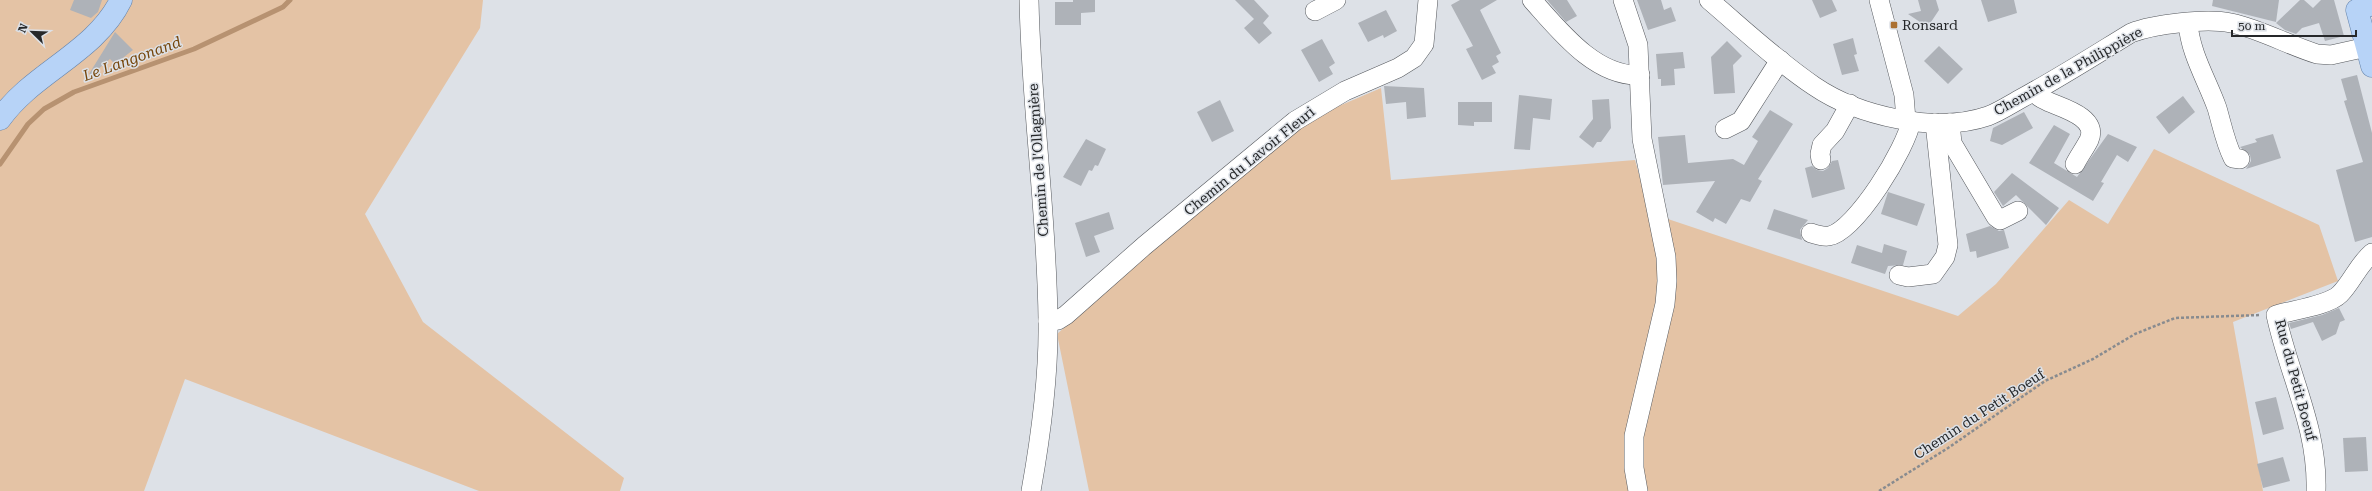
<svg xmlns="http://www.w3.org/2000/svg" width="2372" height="491" font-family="'Roboto Serif',serif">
<rect width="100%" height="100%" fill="#dde1e7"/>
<g fill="#e4c3a5">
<polygon points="0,0 483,0 480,28 365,214 423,322 624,478 620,491 479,491 185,379 144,491 0,491"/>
<polygon points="1381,88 1391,180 1635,160 1650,213 1958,316 1996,284 2069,200 2108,224 2154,149 2319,225 2338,281 2233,322 2263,491 1089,491 1057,334 1297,124"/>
</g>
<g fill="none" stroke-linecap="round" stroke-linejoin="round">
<polyline stroke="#b79271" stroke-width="5" points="0,164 28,124 44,109 74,92 194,49 283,7 290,0"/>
</g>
<g fill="#aeb2b8">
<polygon points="74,0 102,0 98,12 91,18 70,10"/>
<polygon points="1073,0 1095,0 1095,12 1081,13 1081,25 1055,25 1055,2 1073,2"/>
<polygon points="1235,0 1254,0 1269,16 1263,23 1272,33 1259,44 1244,28 1254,19"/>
<polygon points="1460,0 1497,0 1480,10 1501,53 1496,56 1499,62 1492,66 1496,73 1482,80 1466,49 1473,46 1451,5"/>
<polygon points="1547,0 1567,0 1577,16 1566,22"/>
<polygon points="1637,0 1661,0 1664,10 1671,7 1676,21 1648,30"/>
<polygon points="1812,0 1832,0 1837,11 1820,18"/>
<polygon points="1918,0 1936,0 1939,10 1931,22 1923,24 1908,14 1921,11"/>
<polygon points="1981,0 2014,0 2017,13 1988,22"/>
<polygon points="2213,0 2279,0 2276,22 2212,6"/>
<polygon points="2300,0 2304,0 2313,8 2321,0 2334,0 2344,36 2325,41 2319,23 2302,28 2296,34 2285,30 2276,23"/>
<polygon points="1386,10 1397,31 1384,38 1383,35 1368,42 1358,23"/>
<polygon points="115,32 133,50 115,64 110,59 91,75 89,74"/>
<polygon points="1853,38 1857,54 1854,55 1859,71 1842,75 1833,44"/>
<polygon points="1322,39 1335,63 1329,67 1333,74 1319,82 1301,50"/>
<polygon points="1727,41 1742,56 1733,65 1735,93 1714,94 1711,57"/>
<polygon points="1939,46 1963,69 1948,84 1924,61"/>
<polygon points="1683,52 1685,68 1674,69 1675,85 1661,86 1661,79 1658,79 1656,54"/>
<polygon points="2357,75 2372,133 2372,237 2355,242 2336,170 2363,162 2344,101 2347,100 2341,79"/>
<polygon points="1384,86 1424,88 1426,117 1407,119 1406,102 1386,104"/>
<polygon points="1519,95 1552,99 1550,120 1533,118 1530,150 1514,149"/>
<polygon points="2183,96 2195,112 2169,134 2156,117"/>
<polygon points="1609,99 1611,128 1601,142 1597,142 1593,148 1579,137 1593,119 1592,100"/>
<polygon points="1220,100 1234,131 1212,142 1197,112"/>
<polygon points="1458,102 1492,102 1492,122 1474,122 1474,126 1458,125"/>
<polygon points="1770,110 1793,124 1758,179 1762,181 1750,202 1741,199 1726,224 1715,218 1713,222 1696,212 1715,181 1663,185 1658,137 1685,135 1688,163 1733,159 1744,165 1758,141 1752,137"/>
<polygon points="2024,112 2033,128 2002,145 1990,141 1993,128"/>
<polygon points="2054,125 2070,134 2054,163 2077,177 2108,134 2137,147 2128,162 2117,155 2101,182 2104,183 2093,201 2029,163"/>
<polygon points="2273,134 2281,158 2246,169 2251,161 2250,155 2240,147 2257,142 2255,139"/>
<polygon points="1086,139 1106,149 1098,166 1095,165 1092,171 1089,170 1081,186 1063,177"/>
<polygon points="1838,160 1845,189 1812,198 1805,168 1812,166 1817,170 1823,171 1828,168 1832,161"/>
<polygon points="2012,173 2059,208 2046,225 2016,195 2003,206 1994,192"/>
<polygon points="1888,192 1925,204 1917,226 1881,214"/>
<polygon points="1774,209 1808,220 1800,230 1802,240 1767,229"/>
<polygon points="1109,212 1114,229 1094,236 1100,252 1086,257 1075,223"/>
<polygon points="1990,226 1999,231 2004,230 2009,248 1977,258 1976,251 1970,252 1966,234"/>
<polygon points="1884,244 1907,251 1903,265 1888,266 1885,274 1851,263 1857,245 1882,253"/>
<polygon points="2339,308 2345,320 2340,322 2336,334 2322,341 2313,322 2291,329 2289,323 2322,315"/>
<polygon points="2276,397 2284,429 2263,435 2255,402"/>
<polygon points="2366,437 2368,471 2345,472 2343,438"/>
<polygon points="2283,457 2290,481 2263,488 2257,464"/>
</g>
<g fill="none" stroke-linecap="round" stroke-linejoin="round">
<defs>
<g id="minor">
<path d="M1029,0C1031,107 1047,213 1048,320C1049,377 1041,435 1031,491"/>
<path d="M1532,0C1559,30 1595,77 1640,75"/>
<polyline points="1623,0 1638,45 1642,139 1666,257 1667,281 1665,304 1634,436 1634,468 1638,491"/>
<path d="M1709,0C1743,29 1777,61 1814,86C1858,116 1936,134 1988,116C1999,112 2011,104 2022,98C2059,78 2095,55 2131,33C2154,24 2206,18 2231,23C2260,29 2288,45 2317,54L2331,55L2367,47"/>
<polyline points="1879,0 1904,95 1906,120"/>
<polyline points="1315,11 1336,0"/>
<path d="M2188,23C2190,53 2207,80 2217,108C2222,125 2225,142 2233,158L2240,159"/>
<path d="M2035,91C2037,97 2043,99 2049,102C2063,108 2099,118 2089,140C2085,148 2079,156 2075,164"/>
<polyline points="1950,123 1952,143 1996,217 2000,220 2018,211"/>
<polyline points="1725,129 1741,121 1780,60"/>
<polyline points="1821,160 1820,154 1822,145 1835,131 1850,104"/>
<path d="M1811,233C1817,235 1823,237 1829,236C1856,231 1907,147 1911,121"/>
<polyline points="1899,275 1908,277 1933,274 1945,257 1948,245 1935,123"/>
<polyline points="1048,321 1058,320 1066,315 1144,246 1295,121 1345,91 1398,68 1414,58 1424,44 1428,0"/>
<path d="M2316,491C2318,427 2289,376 2276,315C2292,310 2328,306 2340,294C2352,282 2358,265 2372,253"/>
</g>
<g id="major">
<polyline points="2372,4 2357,10 2372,66"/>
<path d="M0,119C33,72 95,53 121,0"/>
</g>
</defs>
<use href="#minor" stroke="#55585d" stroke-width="20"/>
<use href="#major" stroke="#6584ac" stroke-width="23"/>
<polyline stroke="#888b8f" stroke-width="2.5" stroke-dasharray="3 2" stroke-linecap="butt" points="1879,491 1948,448 2045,381 2093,359 2135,334 2175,318 2260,315"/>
<use href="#minor" stroke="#fff" stroke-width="19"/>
<use href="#major" stroke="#b7d3f7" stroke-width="22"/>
</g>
<rect fill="#ab7031" stroke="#dde1e7" stroke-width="1.5" x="1890" y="21" width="8" height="8" rx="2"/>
<g text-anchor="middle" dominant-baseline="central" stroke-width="3" stroke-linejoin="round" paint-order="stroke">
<g font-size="14" fill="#26282a" stroke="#dde1e7" text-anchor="start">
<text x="1902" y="25">Ronsard</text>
</g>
<g font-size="14" fill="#26282a" stroke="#dde1e7">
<text transform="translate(2068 71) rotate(-29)">Chemin de la Philippière</text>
<text transform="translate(1038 160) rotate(-94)">Chemin de l'Ollagnière</text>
<text transform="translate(1249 161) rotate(-39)">Chemin du Lavoir Fleuri</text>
<text transform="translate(2296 380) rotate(75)">Rue du Petit Boeuf</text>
<text transform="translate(1979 414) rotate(-33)">Chemin du Petit Boeuf</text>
</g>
<g font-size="15" font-style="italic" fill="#75450a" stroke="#dde1e7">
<text transform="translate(132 59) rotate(-20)">Le Langonand</text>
</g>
</g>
<g transform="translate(32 32) rotate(293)" stroke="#dde1e7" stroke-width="3" paint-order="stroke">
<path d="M0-3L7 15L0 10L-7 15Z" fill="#26282a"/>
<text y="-6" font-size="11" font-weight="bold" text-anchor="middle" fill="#26282a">N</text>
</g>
<path d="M2232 30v6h124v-6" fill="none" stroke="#26282a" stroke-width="2"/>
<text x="2238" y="30" font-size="12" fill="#26282a" stroke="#dde1e7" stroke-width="3" paint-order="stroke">50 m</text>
</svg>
